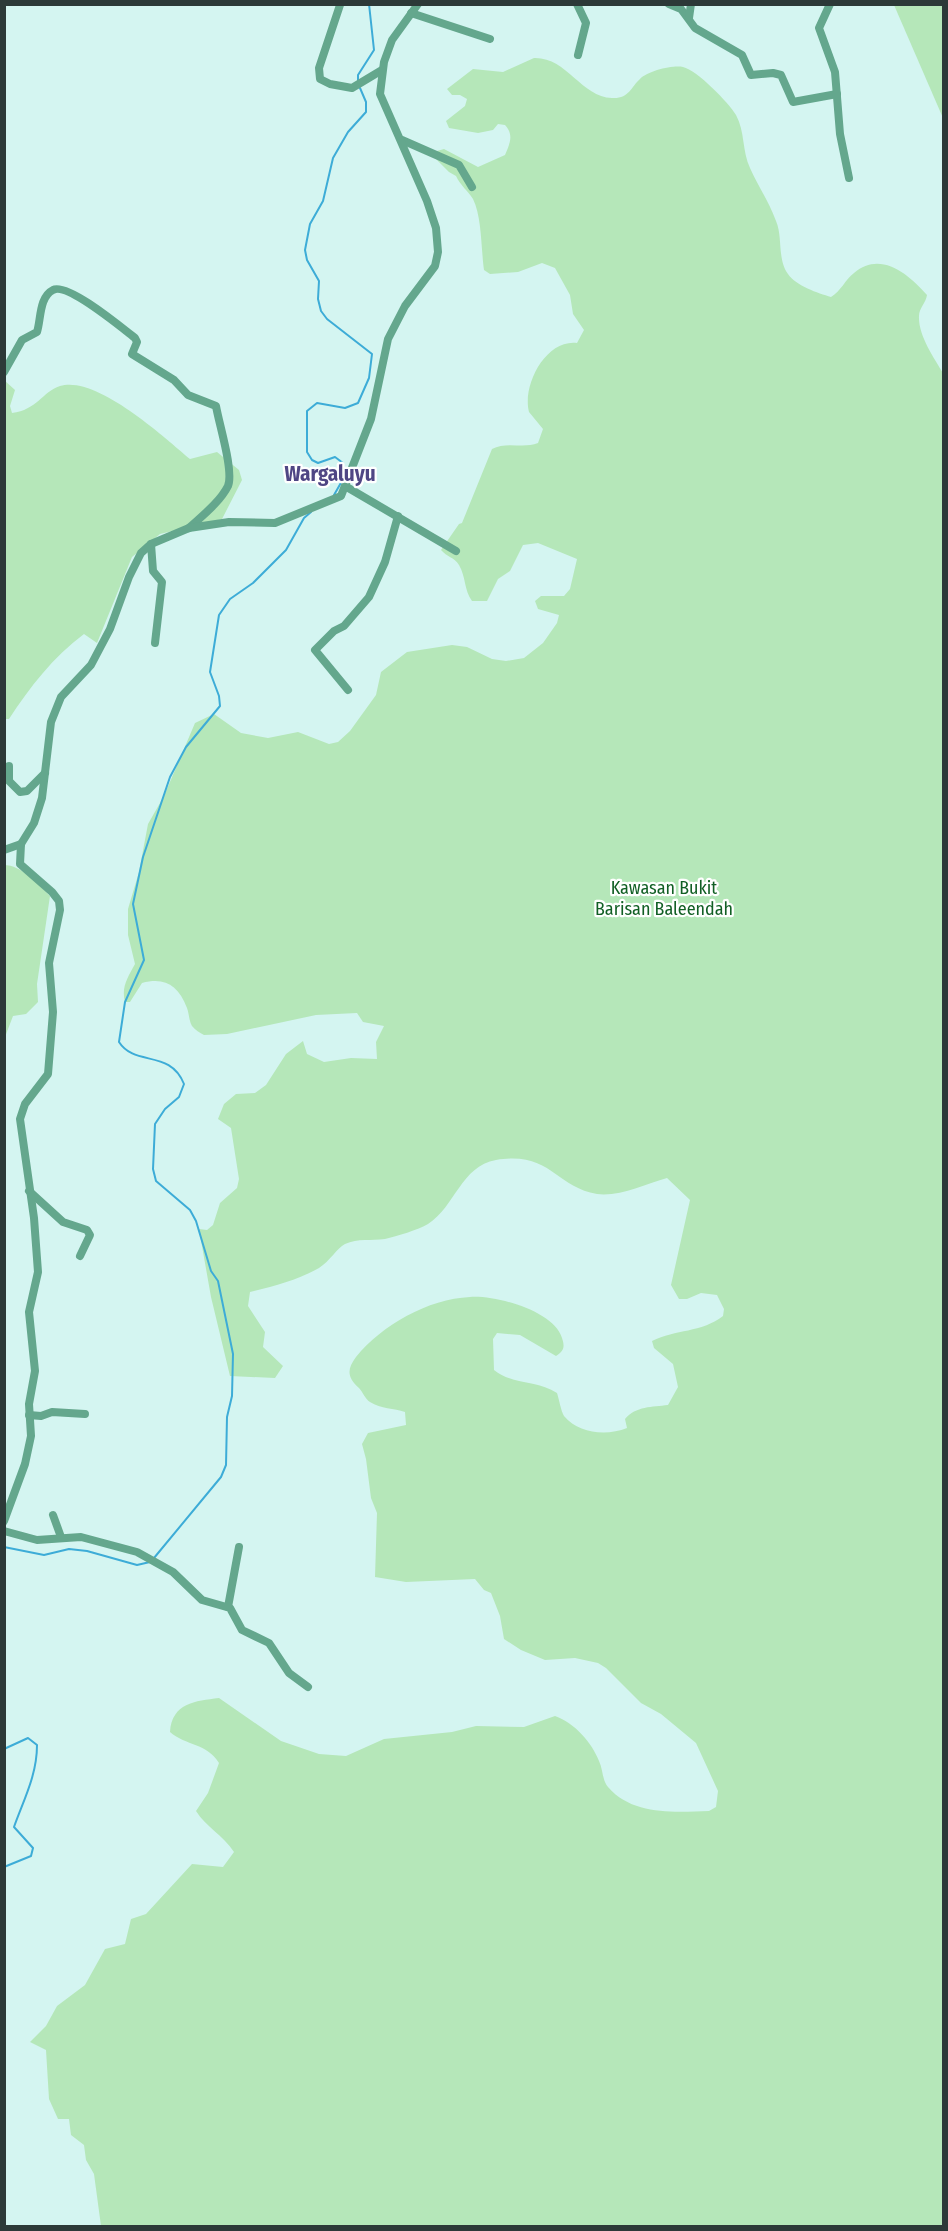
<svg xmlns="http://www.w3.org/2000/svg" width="948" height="2231" font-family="'Fira Sans Condensed',sans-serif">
<rect width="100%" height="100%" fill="#d4f5f1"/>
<g fill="#b5e7b9">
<polygon points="894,5 943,5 943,118"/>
<path d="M534,58C567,57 581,97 612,98C629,99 631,87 640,79C648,71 672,65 683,67C697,70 729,103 736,115C745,131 742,151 750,168C758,186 769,202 776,221C783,237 777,259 788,274C796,286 818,293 831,297C841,291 845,280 854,273C880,250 909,274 927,295C926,303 919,308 919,316C918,335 934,358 943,373V2226H101L94,2174L86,2160L84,2145L71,2135L69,2119H58L49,2099L46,2050L30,2042L46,2026L57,2006L85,1985L105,1949L125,1944L131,1919L146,1914L192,1864L223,1867L234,1852C223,1835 206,1827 196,1811L208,1793L219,1763C207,1743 186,1746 170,1732C172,1703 195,1701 219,1698L281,1741L319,1754L346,1756L384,1739L452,1732L476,1726L524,1727L555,1716C575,1723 592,1743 599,1761C603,1769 602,1780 608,1787C633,1816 675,1812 709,1811L716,1807L718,1791L696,1743L661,1714L641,1703L606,1668L598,1663L575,1658L545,1660L521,1650L504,1639L500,1616L491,1593L484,1590L475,1579L406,1582L375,1577L377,1513L371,1498L366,1459L362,1444L368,1433L406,1425L405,1412C394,1408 381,1409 370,1402C365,1399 363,1392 359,1388C348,1378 346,1370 356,1357C382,1325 428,1299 470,1297C496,1295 554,1311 562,1338C565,1347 564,1351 556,1356L520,1335L497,1333L493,1339L494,1370C512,1385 537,1380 557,1393C559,1399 561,1411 564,1416C579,1434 607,1436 627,1428L625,1419C636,1406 652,1407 668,1405L678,1387L673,1364L654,1348L652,1341C676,1329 701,1333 723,1316L724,1309L717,1295L701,1293L687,1299H679L671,1285L690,1200L667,1178C646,1184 619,1197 597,1194C555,1187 551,1151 496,1160C461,1166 455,1207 428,1224C418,1230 397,1236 385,1239C371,1241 358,1238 345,1244C338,1247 329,1262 319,1268C298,1280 274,1286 250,1292L248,1306L265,1332L263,1347L283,1366L275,1378L230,1376L211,1297L199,1229L207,1230L213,1225L220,1203L237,1188L239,1179L231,1128L218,1119L224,1104L236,1094L255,1093L266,1085L286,1054L303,1041L307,1054L324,1062L351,1058L377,1059L376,1042L384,1026L363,1022L357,1013L316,1015L227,1034L204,1035C200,1033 195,1030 192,1026C189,1021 189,1013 187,1008C178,985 165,977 142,983L130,1002H125C121,987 128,977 135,964L128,935V909L139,872L148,824L164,796L195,723L214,714L241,733L268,738L298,732L329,744L338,742L350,731L376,695L381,672L407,652L452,645L467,647L492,659L506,661L524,658L543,643L557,623L559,615L538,609L535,601L541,596H564L570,589L577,559L538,543L523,545L510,571L498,579L487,601H472C464,590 466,577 459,565C454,557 447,557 441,550L459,524L462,523L492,449C506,441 523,449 538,443L543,429L529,412C522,385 546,339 577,343L584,330L573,314L570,295L555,268L542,263L518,272L490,274L484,270C481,249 482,217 473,199C468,191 460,185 456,176L449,172L436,159L437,151L444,149L478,167L505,155C510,143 514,135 505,125L498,124L493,130L478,133L449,128L446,121L465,106L467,99L460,95H452L447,89L473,69L503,72Z"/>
<path d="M4,380L15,390L10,406L12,413C37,410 42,392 60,386C96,375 163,436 190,459L217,452L239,470L242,480L222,519L160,534L132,557L97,643L84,634C53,657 30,687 9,719H4Z"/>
<path d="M4,865C21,865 39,884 50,896L37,984L38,1002L26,1014L13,1016L5,1037Z"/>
</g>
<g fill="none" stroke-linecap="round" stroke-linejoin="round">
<g stroke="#3dacd7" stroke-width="2">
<polyline points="358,82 358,75 374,50 369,4"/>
<polyline points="334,495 342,481 343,463 335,457 318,463 312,460 307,452 307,411 317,403 345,408 358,403 369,378 372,354 327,319 321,311 318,299 319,281 307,260 305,250 310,224 323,201 333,158 348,132 366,112 366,102 360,88"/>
<polyline points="4,1547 44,1555 69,1549 87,1551 137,1565 150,1562"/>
<path d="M154,1558L221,1477L226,1465L227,1417L232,1396L233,1354L218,1281L211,1271L196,1221L190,1210L156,1181L153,1169L155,1124L165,1109L179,1097L184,1084C170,1049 135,1067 119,1042L125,1002L144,960L133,904L143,857L170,777L186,747L220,706L219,696L210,672L219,615L230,599L253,583L286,550L304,518L311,512"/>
<path d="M4,1749L28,1738L37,1745C37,1775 24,1799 14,1827L33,1848L31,1856L4,1867"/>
</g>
<g stroke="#64a78d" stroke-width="8">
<polyline points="577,4 586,23 578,55"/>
<polyline points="669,4 681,9 695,28 742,55 751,75 773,73 781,75 793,102 837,94"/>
<polyline points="830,4 819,28 835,72 840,134 849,178"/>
<polyline points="340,5 319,68 320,79 330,84 352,88 382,70"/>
<polyline points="411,13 490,39"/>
<polyline points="689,18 691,4"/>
<polyline points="402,140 459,165 472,187"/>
<path d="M4,372L22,340L37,332C41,320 39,297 53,290C67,282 122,328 135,338L137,342L132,354L174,380L188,395L216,406C219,424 234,471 228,486C220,502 202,516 189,528"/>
<polyline points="345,486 456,551"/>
<polyline points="151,544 153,571 162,582 155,643"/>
<polyline points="348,690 315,650 334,631 344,626 369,597 385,562 398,516"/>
<polyline points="9,766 9,781 20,792 27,791 45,773"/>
<polyline points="4,850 21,844"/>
<polyline points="29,1191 63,1222 87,1230 90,1235 80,1256"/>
<polyline points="29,1415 41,1416 52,1412 85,1414"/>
<polyline points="53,1515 61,1537"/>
<polyline points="4,1521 25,1464 31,1436 29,1404 35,1371 29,1312 38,1272 34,1218 20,1119 25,1104 48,1074 53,1012 49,963 60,910 59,901 52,892 20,864 21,844 34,823 42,798 51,722 61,697 91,665 110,629 129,577 141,553 151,544 189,528 229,522 275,523 341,496 371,419 388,339 405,306 435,266 438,252 436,228 427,201 380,94 384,62 392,40 418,4"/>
<polyline points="4,1531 37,1540 81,1537 137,1552 173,1572 202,1600 230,1608 242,1630 269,1643 289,1673 308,1687"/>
<polyline points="228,1607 239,1547"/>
</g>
</g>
<g text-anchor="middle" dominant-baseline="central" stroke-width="4.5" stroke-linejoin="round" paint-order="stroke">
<g font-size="18" fill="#115f24" stroke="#fff">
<text x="664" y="888">Kawasan Bukit<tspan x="664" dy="21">Barisan Baleendah</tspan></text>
</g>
<g font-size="21" font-weight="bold" fill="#4f4684" stroke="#fff">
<text x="330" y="474">Wargaluyu</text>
</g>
</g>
<rect width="948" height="2231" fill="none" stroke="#2c3938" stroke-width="12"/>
</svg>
